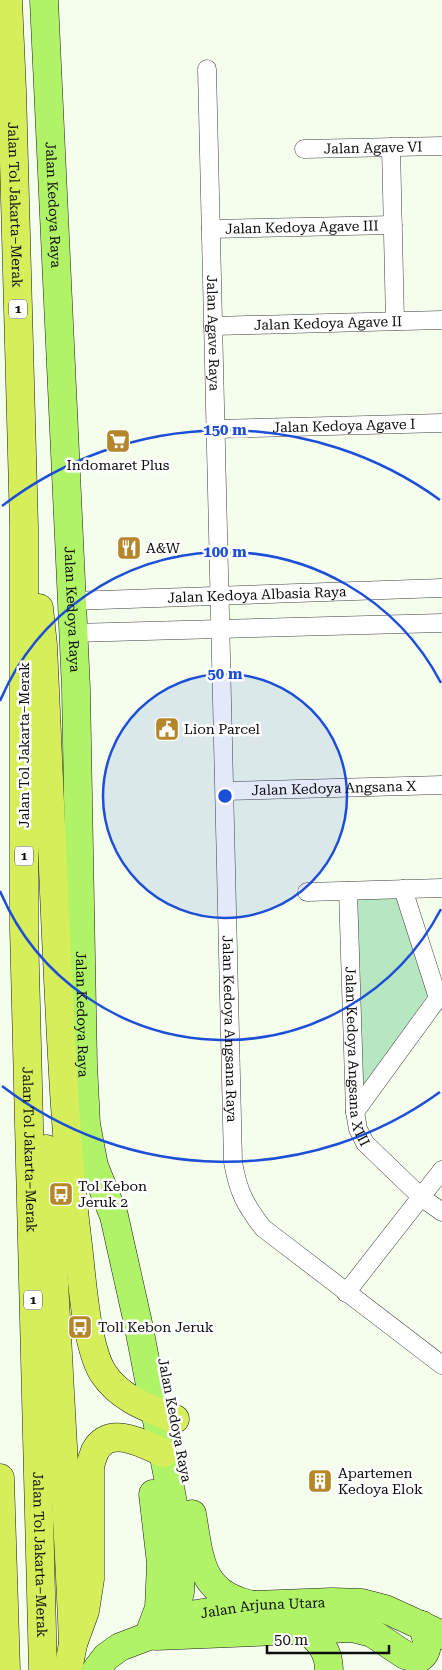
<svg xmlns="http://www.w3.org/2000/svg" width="442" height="1670" font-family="'Roboto Serif',serif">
<rect width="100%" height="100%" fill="#f5feec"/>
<polygon fill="#b7e7c0" points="353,895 400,895 436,984 355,1098"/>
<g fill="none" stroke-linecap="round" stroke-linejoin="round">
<defs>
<g id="street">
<path id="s1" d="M207,69L233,1162C238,1191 245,1205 263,1228L442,1365"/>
<polyline points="391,147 395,321"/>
<path id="s2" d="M304,149L442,146"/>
<path id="s3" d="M211,229L393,225"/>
<path id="s4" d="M213,326L442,320"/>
<path id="s5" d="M216,429L442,423"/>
<path id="s6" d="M72,601L442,588"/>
<polyline points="73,633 442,623"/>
<path id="s7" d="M225,791L442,785"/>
<path id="s8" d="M348,891L355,1112L358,1129L365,1143L421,1197L442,1212"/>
<polyline points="307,892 442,888"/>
<polyline points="355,1112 438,998 403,889"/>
<polyline points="346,1293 442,1170"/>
</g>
<g id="primary">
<path id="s9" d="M44,0L76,689L83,1064L86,1124L94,1166L114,1216L138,1323L173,1503L181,1569L180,1592L176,1608L170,1621"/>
<path d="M192,1514C200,1559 199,1594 253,1605"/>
<path d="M305,1629C319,1640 329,1651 329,1670"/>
<polyline points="150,1632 159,1608 161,1563 153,1494"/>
<path d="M156,1636L352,1628L372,1633L405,1655L418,1659C431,1651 427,1638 422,1625"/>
<path id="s10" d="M96,1670L106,1657L120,1647L149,1636L161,1630L170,1621L190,1615L253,1605L332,1602L362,1603L385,1609L442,1635"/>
</g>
<g id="highway">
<path id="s11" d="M8,0L12,90L24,527V929L43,1670"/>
<path d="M39,608L43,645C47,742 51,839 56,937C61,1039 65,1143 78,1245C82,1278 86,1346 103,1373C120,1399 148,1408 175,1419"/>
<path d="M46,1149C51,1210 53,1272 57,1334C62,1437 69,1540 73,1644"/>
<polyline points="0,1478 6,1670"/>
<path d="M68,1670L73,1644L85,1611L90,1579V1467C91,1462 93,1456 95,1451C110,1424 144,1444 164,1453"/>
</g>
</defs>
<use href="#street" stroke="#3f3f3f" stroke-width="19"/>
<use href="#primary" stroke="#1d1d1d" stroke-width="29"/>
<use href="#highway" stroke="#1d1d1d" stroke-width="29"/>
<use href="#street" stroke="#fff" stroke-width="18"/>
<use href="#primary" stroke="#b1f367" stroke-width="28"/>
<use href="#highway" stroke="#d5ee5a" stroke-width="28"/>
</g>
<circle cx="225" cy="796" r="122" fill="#1d4ed8" fill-opacity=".12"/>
<g fill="none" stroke="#1d4ed8" stroke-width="2.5">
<circle cx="225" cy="796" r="122"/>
<path d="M441 909A244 244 0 0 1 0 891M0 701A244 244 0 0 1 441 683"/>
<path d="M440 1092A366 366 0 0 1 2 1086M2 506A366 366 0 0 1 440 500"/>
</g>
<defs>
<symbol id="supermarket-square" viewBox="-11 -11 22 22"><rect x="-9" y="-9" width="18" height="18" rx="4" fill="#b6872a" stroke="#fff"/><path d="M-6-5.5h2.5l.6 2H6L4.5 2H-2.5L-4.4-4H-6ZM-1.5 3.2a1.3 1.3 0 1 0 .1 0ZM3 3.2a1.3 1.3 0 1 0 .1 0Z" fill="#fff"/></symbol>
<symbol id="restaurant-square" viewBox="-11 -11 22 22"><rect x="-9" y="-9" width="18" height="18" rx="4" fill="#b6872a" stroke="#fff"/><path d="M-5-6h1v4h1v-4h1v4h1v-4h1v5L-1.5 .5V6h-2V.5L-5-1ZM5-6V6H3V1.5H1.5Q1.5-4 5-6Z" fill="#fff"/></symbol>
<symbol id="civic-square" viewBox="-11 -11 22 22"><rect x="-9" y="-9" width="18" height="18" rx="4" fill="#b6872a" stroke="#fff"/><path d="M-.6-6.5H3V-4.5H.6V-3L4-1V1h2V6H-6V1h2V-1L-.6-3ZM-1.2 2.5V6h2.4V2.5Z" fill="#fff"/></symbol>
<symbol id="bus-square" viewBox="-11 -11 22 22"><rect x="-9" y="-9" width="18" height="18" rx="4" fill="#b6872a" stroke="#fff"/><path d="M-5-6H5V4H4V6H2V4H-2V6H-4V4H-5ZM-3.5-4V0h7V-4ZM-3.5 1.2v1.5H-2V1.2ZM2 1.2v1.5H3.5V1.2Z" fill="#fff"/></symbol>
<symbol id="building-square" viewBox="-11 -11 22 22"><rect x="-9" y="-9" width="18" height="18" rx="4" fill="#b6872a" stroke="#fff"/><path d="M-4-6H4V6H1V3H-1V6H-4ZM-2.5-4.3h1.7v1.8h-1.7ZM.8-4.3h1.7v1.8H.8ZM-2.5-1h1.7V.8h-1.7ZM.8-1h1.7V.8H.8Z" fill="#fff"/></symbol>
</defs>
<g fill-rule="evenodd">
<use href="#supermarket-square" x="104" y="427" width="28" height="28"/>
<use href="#restaurant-square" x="115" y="534" width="28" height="28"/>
<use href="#civic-square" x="153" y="715" width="28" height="28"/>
<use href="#bus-square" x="47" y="1180" width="28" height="28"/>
<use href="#bus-square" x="66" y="1313" width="28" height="28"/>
<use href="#building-square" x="306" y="1467" width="28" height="28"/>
</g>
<g text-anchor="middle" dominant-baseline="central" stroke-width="5" stroke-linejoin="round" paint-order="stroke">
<g fill="#fff" stroke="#555" stroke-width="1">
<rect x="9" y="299.5" width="18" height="19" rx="4"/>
<rect x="15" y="846.5" width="18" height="19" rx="4"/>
<rect x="24" y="1290.5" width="18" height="19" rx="4"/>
</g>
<g font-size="12" font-weight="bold" fill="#0c0c0c">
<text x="18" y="309">1</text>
<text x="24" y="856">1</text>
<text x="33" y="1300">1</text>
</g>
<g font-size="14" fill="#0c0c0c" stroke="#fff">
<text stroke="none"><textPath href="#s2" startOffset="69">Jalan Agave VI</textPath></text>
<text stroke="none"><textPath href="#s11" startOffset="205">Jalan Tol Jakarta–Merak</textPath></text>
<text stroke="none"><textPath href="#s9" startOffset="205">Jalan Kedoya Raya</textPath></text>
<text stroke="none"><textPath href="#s3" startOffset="91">Jalan Kedoya Agave III</textPath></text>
<text stroke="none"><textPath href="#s4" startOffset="115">Jalan Kedoya Agave II</textPath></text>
<text stroke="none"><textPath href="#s1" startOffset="264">Jalan Agave Raya</textPath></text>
<text stroke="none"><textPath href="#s5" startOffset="128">Jalan Kedoya Agave I</textPath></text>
<text stroke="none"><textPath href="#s6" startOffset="185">Jalan Kedoya Albasia Raya</textPath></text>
<text stroke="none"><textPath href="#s9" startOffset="610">Jalan Kedoya Raya</textPath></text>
<text transform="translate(24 745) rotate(-90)">Jalan Tol Jakarta–Merak</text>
<text stroke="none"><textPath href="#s7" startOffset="109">Jalan Kedoya Angsana X</textPath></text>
<text stroke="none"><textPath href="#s9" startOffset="1015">Jalan Kedoya Raya</textPath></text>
<text stroke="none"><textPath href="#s1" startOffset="960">Jalan Kedoya Angsana Raya</textPath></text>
<text stroke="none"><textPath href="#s8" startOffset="166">Jalan Kedoya Angsana XIII</textPath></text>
<text stroke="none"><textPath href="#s11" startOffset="1150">Jalan Tol Jakarta–Merak</textPath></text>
<text transform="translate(175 1420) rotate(79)">Jalan Kedoya Raya</text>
<text stroke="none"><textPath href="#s11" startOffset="1555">Jalan Tol Jakarta–Merak</textPath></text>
<text stroke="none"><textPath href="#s10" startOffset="185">Jalan Arjuna Utara</textPath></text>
</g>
<g font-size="14" fill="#0c0c0c" stroke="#fff" text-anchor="start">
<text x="118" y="465" text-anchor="middle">Indomaret Plus</text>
<text x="146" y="548">A&amp;W</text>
<text x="184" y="729">Lion Parcel</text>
<text x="78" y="1186">Tol Kebon<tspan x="78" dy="16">Jeruk 2</tspan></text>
<text x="98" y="1327">Toll Kebon Jeruk</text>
<text x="338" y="1473">Apartemen<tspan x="338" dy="16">Kedoya Elok</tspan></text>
</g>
</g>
<circle cx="225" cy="796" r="8" fill="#1d4ed8" stroke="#fff" stroke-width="2.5"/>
<g font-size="15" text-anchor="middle" font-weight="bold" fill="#1d4ed8" stroke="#fff" stroke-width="5" stroke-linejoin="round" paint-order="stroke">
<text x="225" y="435">150 m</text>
<text x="225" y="557">100 m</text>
<text x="225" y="679">50 m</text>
</g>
<path d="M267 1645v8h122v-8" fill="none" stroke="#0c0c0c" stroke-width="2.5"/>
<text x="274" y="1645" font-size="15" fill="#0c0c0c" stroke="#ffffff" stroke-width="4" paint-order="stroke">50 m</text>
</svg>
